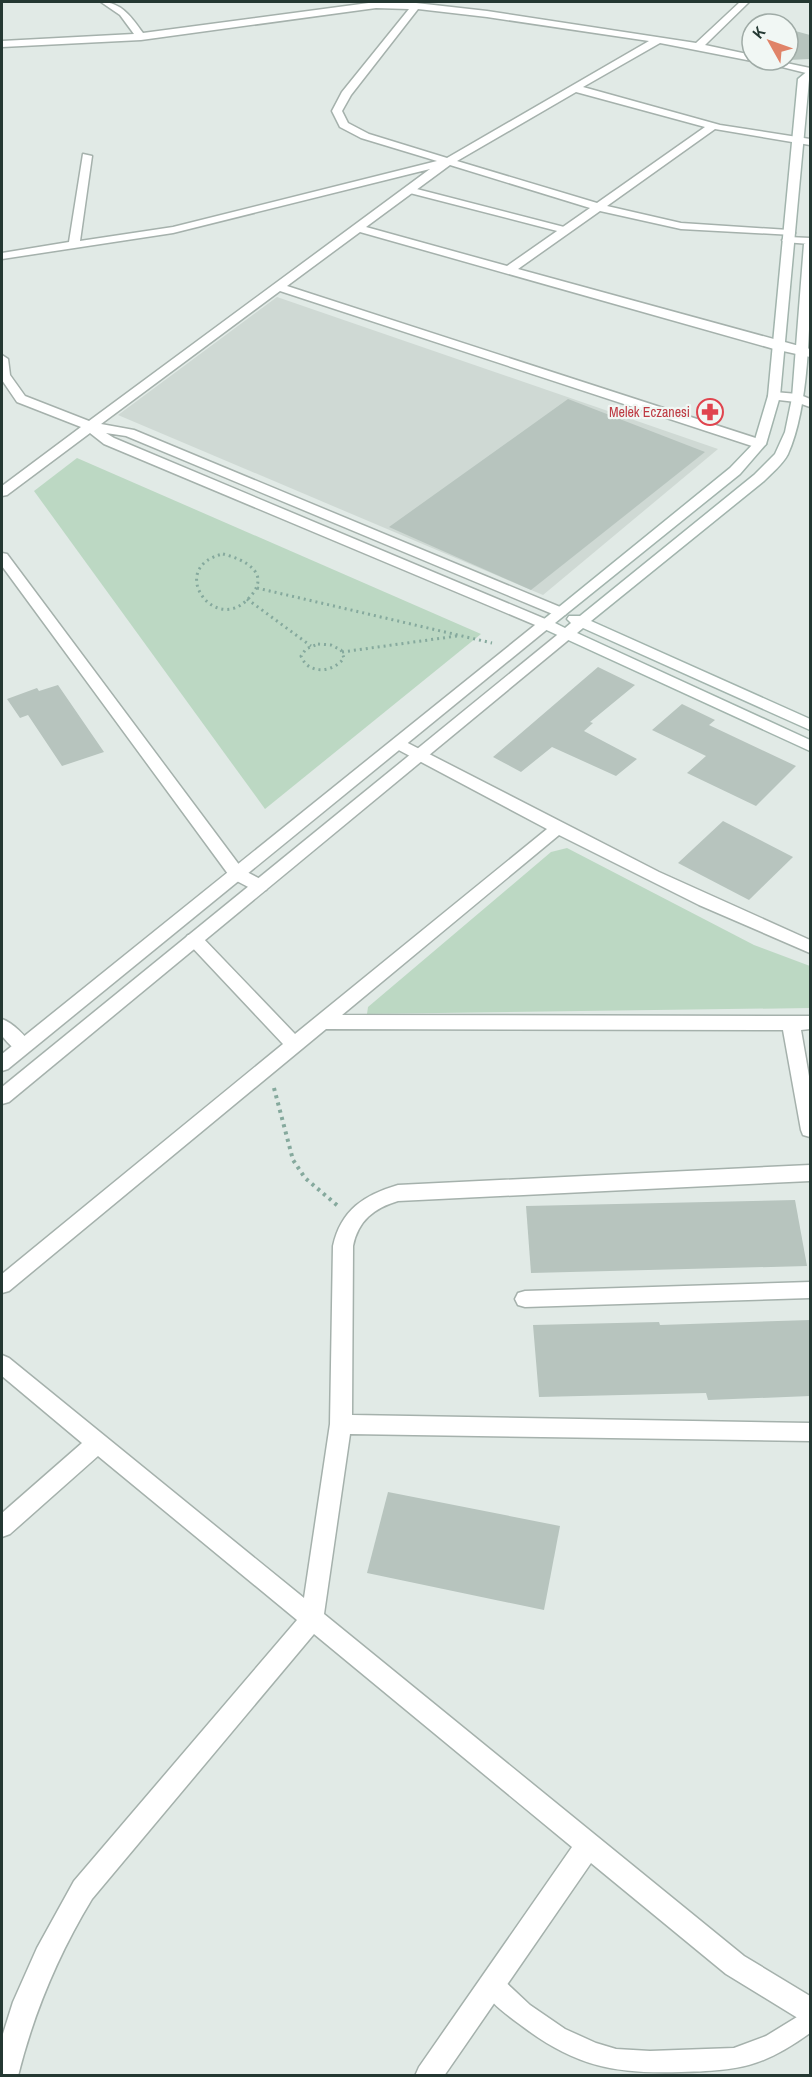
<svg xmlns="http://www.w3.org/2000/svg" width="812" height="2077" font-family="'Archivo Narrow',sans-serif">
<rect width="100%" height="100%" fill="#e1eae6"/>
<polygon fill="#cfd9d4" points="277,297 718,449 543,595 118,415"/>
<g fill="#bcd8c3">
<polygon points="77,458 481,634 265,809 34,491"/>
<polygon points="567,848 754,945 810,966 810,1008 367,1014 368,1007 551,852"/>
</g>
<g fill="#b7c4be">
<polygon points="788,29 810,35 810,59 788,60"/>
<polygon points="568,399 705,452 531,590 389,527"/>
<polygon points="598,667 635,685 590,722 593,723 584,731 637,759 616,776 552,747 521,772 493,757"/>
<polygon points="58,685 104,752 62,766 28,715 20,718 7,699 37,688 39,691"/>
<polygon points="682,704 715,720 709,725 796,766 756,806 687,773 706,756 652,730"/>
<polygon points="723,821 793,857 749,900 678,863"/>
<polygon points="795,1200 807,1266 531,1273 526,1206"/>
<polygon points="810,1320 810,1396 708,1400 706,1393 539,1397 533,1325 659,1322 660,1325"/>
<polygon points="388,1492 560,1526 544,1610 367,1573"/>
</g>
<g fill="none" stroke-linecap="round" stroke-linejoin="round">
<defs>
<g id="service">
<polygon points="409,187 568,228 570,230 565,233 406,192 406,188"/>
<path d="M491,1973L499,1976L530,2005L565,2029L596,2043L616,2049L650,2051L734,2048L766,2036L810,2009V2033C763,2067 738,2071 681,2072C616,2074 576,2067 522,2026C507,2015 487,2001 480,1984L483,1976Z"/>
</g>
<g id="minor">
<path d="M101,2C122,2 132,18 143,33L376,2L416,3L487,11L696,43L740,2H749L705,45L752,55V60H772L810,68V74L754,60L752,61L660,43L583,87L720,125L810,139V145L715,129L607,206L681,223L789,230L795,233L793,235L681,229L600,211L518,269L810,349V357L774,349L360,232L287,286L765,441L766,444L760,448L755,447L280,291L101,424L134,430L565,609L567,612L565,615H555L126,436L106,433L114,438L550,621L552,624L550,627H540L104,444L90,433L7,495L2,496V486L81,427L17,402L2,380V355L8,359L10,375L25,396L89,421L430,169L173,233L2,259V253L69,242L83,154L92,156L80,241L173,227L437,161L361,138L340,127L332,111L342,92L409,9L376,8L141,40L2,47V41L134,34L120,15ZM418,9L487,17L649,41L447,158L369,134L348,123L342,111L351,95ZM576,92L705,127L597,203L457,161ZM450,165L590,208L507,266L366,227Z"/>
<polygon points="788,237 810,238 810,244 784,242 782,240"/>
<polygon points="774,392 798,394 810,399 810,407 796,402 770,399 768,396 770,393"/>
<polygon points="2,553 7,554 243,870 266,882 268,886 266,890 254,890 231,878 2,566"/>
<polygon points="398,738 659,872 810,940 810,953 699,905 559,835 342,1015 810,1016 810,1029 801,1030 810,1082 810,1137 803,1135 801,1130 783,1030 326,1029 9,1291 2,1293 2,1274 283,1044 188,943 185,939 188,935 200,935 295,1034 547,829 393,747 390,743"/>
<path d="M2,1019C13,1023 26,1036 32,1046L29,1051C17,1055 10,1045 2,1036Z"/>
<path d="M810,1165V1181L398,1201C374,1208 358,1221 353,1246L352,1415L810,1423V1441L350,1434L324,1614L744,1956L810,1996V2024L801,2020L726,1974L591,1863L444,2076H415L419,2067L572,1847L314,1634L92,1899C58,1955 34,2012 18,2076H2V2037L13,2002L37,1948L74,1881L297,1620L98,1456L10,1534L2,1537V1513L82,1443L2,1376V1355L9,1358L304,1598L330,1424L333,1246C341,1210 364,1195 398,1185Z"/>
<polygon points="810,1282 810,1298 525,1307 518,1305 515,1299 518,1293 525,1291"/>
</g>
<g id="tertiary">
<polygon points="545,620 550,621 552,624 550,627 8,1069 2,1071 2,1054 540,621"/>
<polygon points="567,630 574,634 572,637 9,1102 2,1104 2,1087 562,631"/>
</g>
<path id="secondary" d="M810,69L780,396L766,444L740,474L555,623L565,628L571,623L567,619L569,616H580L754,475L775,454L785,432L792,398L804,244L810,241C810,300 812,401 788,454C783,464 772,473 764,481L591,621L810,719V730L583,628L577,633L810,740V751L540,627L538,624L730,468L754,443L768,396L798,79Z"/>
</defs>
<use href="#service" stroke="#a5b1ac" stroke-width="3"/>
<use href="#minor" stroke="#a5b1ac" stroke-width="3"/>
<use href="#tertiary" stroke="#a5b1ac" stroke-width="3"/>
<use href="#secondary" stroke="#a2b4ad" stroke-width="3"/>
<g stroke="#85a99d" stroke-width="3" stroke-dasharray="2 4" stroke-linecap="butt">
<path d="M223,554C246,560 273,574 248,599C214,635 166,567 223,554Z"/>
<polyline points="257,588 492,643"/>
<polyline points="247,599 311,646"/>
<path d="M318,644L331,645L341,650L344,658C333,673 308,675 301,656L306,649Z"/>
<polyline points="342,652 457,636"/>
</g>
<polyline stroke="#85a99d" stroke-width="4" stroke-dasharray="3 4.5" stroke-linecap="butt" points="274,1088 293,1160 305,1178 338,1206"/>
<use href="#service" fill="#fff" fill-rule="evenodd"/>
<use href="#minor" fill="#fff" fill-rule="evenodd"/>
<use href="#tertiary" fill="#fff" fill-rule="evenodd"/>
<use href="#secondary" fill="#fff" fill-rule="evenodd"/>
</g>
<defs>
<symbol id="pharmacy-ring" viewBox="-11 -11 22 22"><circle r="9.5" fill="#f1f7f4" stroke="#e0444e" stroke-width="1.5"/><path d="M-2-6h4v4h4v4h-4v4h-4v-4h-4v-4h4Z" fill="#e0444e"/></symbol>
</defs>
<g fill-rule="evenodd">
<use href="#pharmacy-ring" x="695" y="397" width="30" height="30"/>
</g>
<g text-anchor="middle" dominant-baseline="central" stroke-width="4.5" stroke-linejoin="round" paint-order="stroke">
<g font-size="14" fill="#be3a42" stroke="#f1f7f4" text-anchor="end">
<text x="690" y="412">Melek Eczanesi</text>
</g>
</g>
<rect width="812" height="2077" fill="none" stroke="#243832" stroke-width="6"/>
<g transform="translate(770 42) rotate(310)"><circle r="28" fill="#f1f7f4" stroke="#9faba6" stroke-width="1.5"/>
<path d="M0-4.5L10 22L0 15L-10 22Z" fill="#e08368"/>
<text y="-9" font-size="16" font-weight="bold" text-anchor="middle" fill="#243832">K</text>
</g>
</svg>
